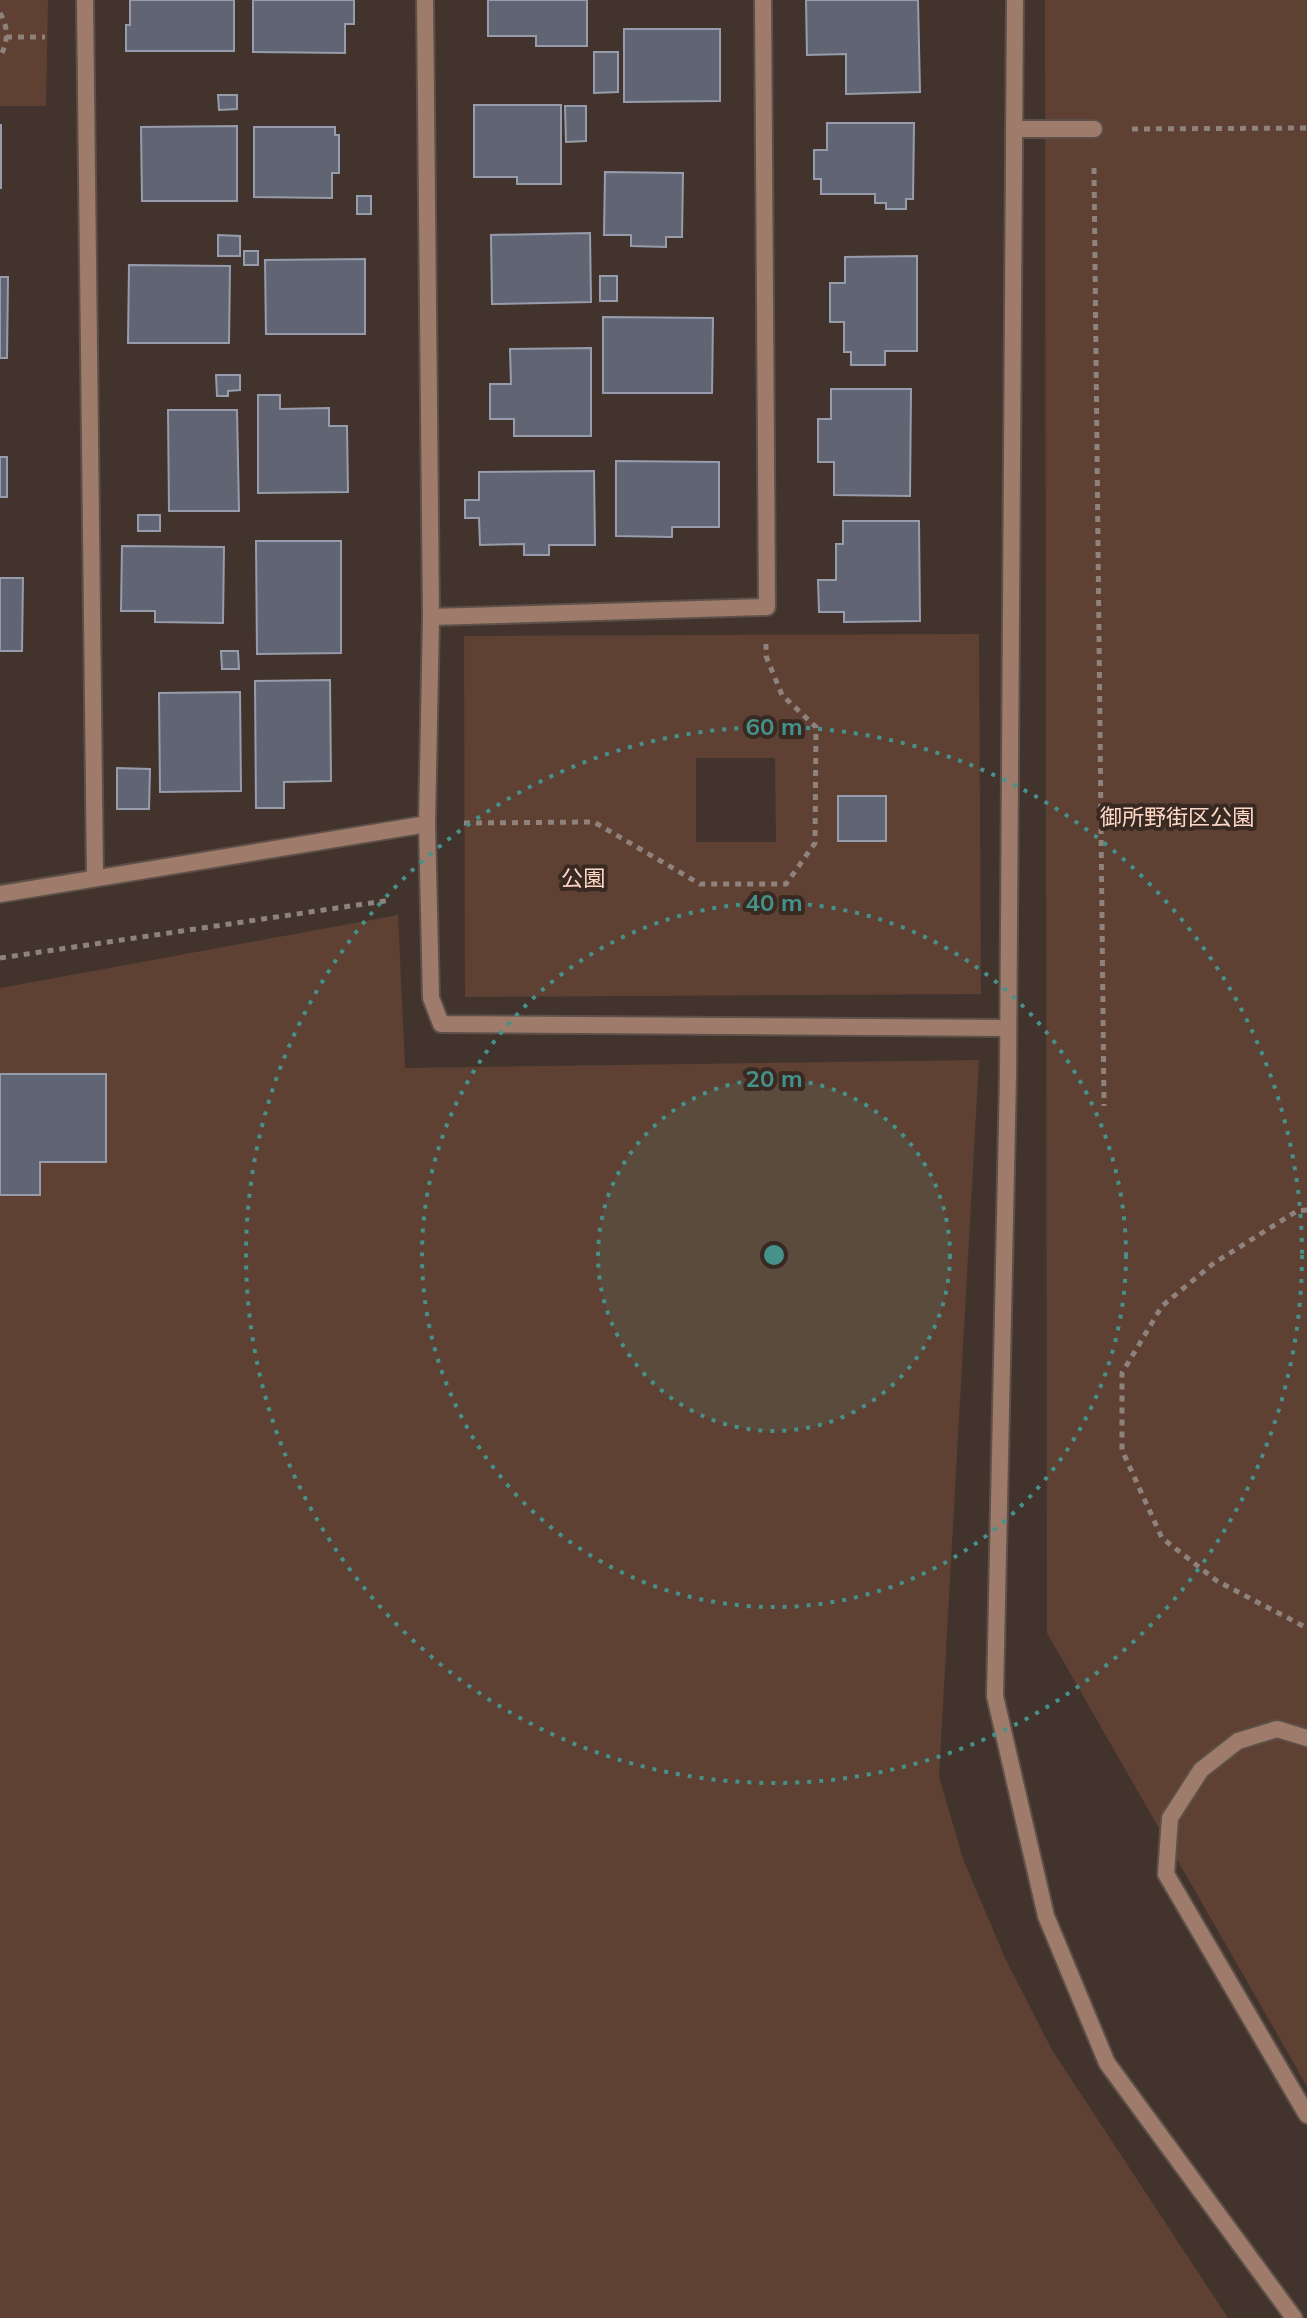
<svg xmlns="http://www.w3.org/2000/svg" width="1307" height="2318" font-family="Mulish,'Noto Sans JP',sans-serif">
<rect width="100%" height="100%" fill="#42342d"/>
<g fill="#5e4133" fill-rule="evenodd">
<polygon points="0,0 48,0 46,106 0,106"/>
<polygon points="1045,0 1307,0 1307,2086 1047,1633"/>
<path d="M979,634L981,994L465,997L464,636ZM696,758H775L776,842H696Z"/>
<polygon points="398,915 405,1068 979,1060 939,1776 963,1859 1005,1958 1052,2050 1228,2318 0,2318 0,988"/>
</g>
<g fill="#606473" stroke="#979cac" stroke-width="2">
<polygon points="130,0 234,0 234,51 126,51 126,25 130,25"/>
<polygon points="253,0 354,0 354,24 345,24 345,53 253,52"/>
<polygon points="488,0 587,0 587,46 536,46 536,36 488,36"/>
<polygon points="806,0 918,0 920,92 846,94 846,54 807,55"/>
<polygon points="624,29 720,29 720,101 624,102"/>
<polygon points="594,52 618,52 618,92 594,93"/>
<polygon points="218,95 237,95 237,109 219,110"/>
<polygon points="474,105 561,105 561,184 517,184 517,177 474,177"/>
<polygon points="565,106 586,106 586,141 566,142"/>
<polygon points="827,123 914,123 913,199 906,199 906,209 886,209 886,203 875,203 875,194 821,194 821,179 814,179 814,150 827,150"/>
<rect x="0" y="125" width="1" height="63"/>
<polygon points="237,126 237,201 142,201 141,127"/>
<polygon points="254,127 335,127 335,135 339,135 339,173 332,173 332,198 254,197"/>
<polygon points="605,172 683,173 682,237 666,237 666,247 631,246 631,235 604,235"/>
<rect x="357" y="196" width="14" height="18"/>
<polygon points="590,233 591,302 492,304 491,235"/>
<polygon points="218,235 240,236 240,256 218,256"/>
<rect x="244" y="251" width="14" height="14"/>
<polygon points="917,256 917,351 885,351 885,365 851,365 851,352 844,352 844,322 830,322 830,283 845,283 845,257"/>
<polygon points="365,259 365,334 266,334 265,260"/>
<polygon points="129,265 230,266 229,343 128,343"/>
<rect x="600" y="276" width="17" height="25"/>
<polygon points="0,277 8,277 7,358 0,358"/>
<polygon points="603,317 713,318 712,393 603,393"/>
<polygon points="591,348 591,436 514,436 514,419 490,419 490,384 511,384 510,349"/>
<polygon points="216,375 240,375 240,390 228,391 228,396 217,396"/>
<polygon points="831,389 911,389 910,496 834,495 834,462 818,462 818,419 831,419"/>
<polygon points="258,395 280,395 280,409 329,408 329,426 347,426 348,492 258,493"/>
<polygon points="168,410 237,410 239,511 169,511"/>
<rect x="0" y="457" width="7" height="40"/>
<polygon points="616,461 719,462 719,527 672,527 672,537 616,536"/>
<polygon points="594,471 595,545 549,545 549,555 524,555 524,544 480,545 479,518 465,518 465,500 479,500 479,472"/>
<rect x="138" y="515" width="22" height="16"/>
<polygon points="843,521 919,521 920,621 844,622 844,612 819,612 818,580 836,580 836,544 843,544"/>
<polygon points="256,541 341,541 341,653 257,654"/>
<polygon points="122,546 224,547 223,623 155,622 155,611 121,611"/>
<polygon points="0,578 23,578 22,651 0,651"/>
<polygon points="221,651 238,651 239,669 222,669"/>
<polygon points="330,680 331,781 284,782 284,808 256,808 255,681"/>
<polygon points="240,692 241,791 160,792 159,693"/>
<polygon points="117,768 150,769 149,809 117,809"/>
<rect x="838" y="796" width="48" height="45"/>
<polygon points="0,1074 106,1074 106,1162 40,1162 40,1195 0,1195"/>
</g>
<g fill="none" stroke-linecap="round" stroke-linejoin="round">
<defs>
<polyline id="service" points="1307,1738 1277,1729 1238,1741 1201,1770 1170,1818 1166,1874 1307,2115"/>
<g id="minor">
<polyline points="85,0 95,878"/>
<polyline points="425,0 431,617 427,824 431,998 441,1024 1008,1028"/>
<polyline points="1015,0 1008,1075 995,1696 1046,1916 1107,2063 1294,2318"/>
<polyline points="1014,129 1094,129"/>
<polyline points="431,617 767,607 763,0"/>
<polyline points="0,894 427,824"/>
</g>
</defs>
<use href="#service" stroke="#5d5049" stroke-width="20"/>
<use href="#minor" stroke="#5d5049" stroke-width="20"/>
<g stroke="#8f827d" stroke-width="5" stroke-dasharray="6 6" stroke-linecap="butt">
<path d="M0,13C9,28 8,42 0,57"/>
<polyline points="6,37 45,37"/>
<polyline points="1132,129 1307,128"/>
<polyline points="1094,168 1104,1106"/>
<polyline points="464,823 594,822 700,884 786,884 815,843 816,727 782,695 766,656 766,644"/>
<polyline points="0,958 391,900"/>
<polyline points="1307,1210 1297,1211 1214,1263 1162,1306 1122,1373 1122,1450 1162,1538 1217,1581 1307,1628"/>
</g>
<use href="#service" stroke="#9e7b6a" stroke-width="16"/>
<use href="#minor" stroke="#9e7b6a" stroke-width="16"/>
</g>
<circle cx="774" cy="1255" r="176" fill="#46918a" fill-opacity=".12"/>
<g fill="none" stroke="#46918a" stroke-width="4" stroke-dasharray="4 8">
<circle cx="774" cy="1255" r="176"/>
<circle cx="774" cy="1255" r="352"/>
<circle cx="774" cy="1255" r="528"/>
</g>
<g text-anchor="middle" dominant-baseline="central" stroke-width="8" stroke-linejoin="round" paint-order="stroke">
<g font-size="22" fill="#fed8c5" stroke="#382a23">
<text x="1177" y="817">御所野街区公園</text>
<text x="583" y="878">公園</text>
</g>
</g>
<circle cx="774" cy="1255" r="12" fill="#46918a" stroke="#382a23" stroke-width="4"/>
<g font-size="24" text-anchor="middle" font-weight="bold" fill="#46918a" stroke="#382a23" stroke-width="8" stroke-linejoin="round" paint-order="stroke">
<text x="774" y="735">60 m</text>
<text x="774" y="911">40 m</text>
<text x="774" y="1087">20 m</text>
</g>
</svg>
